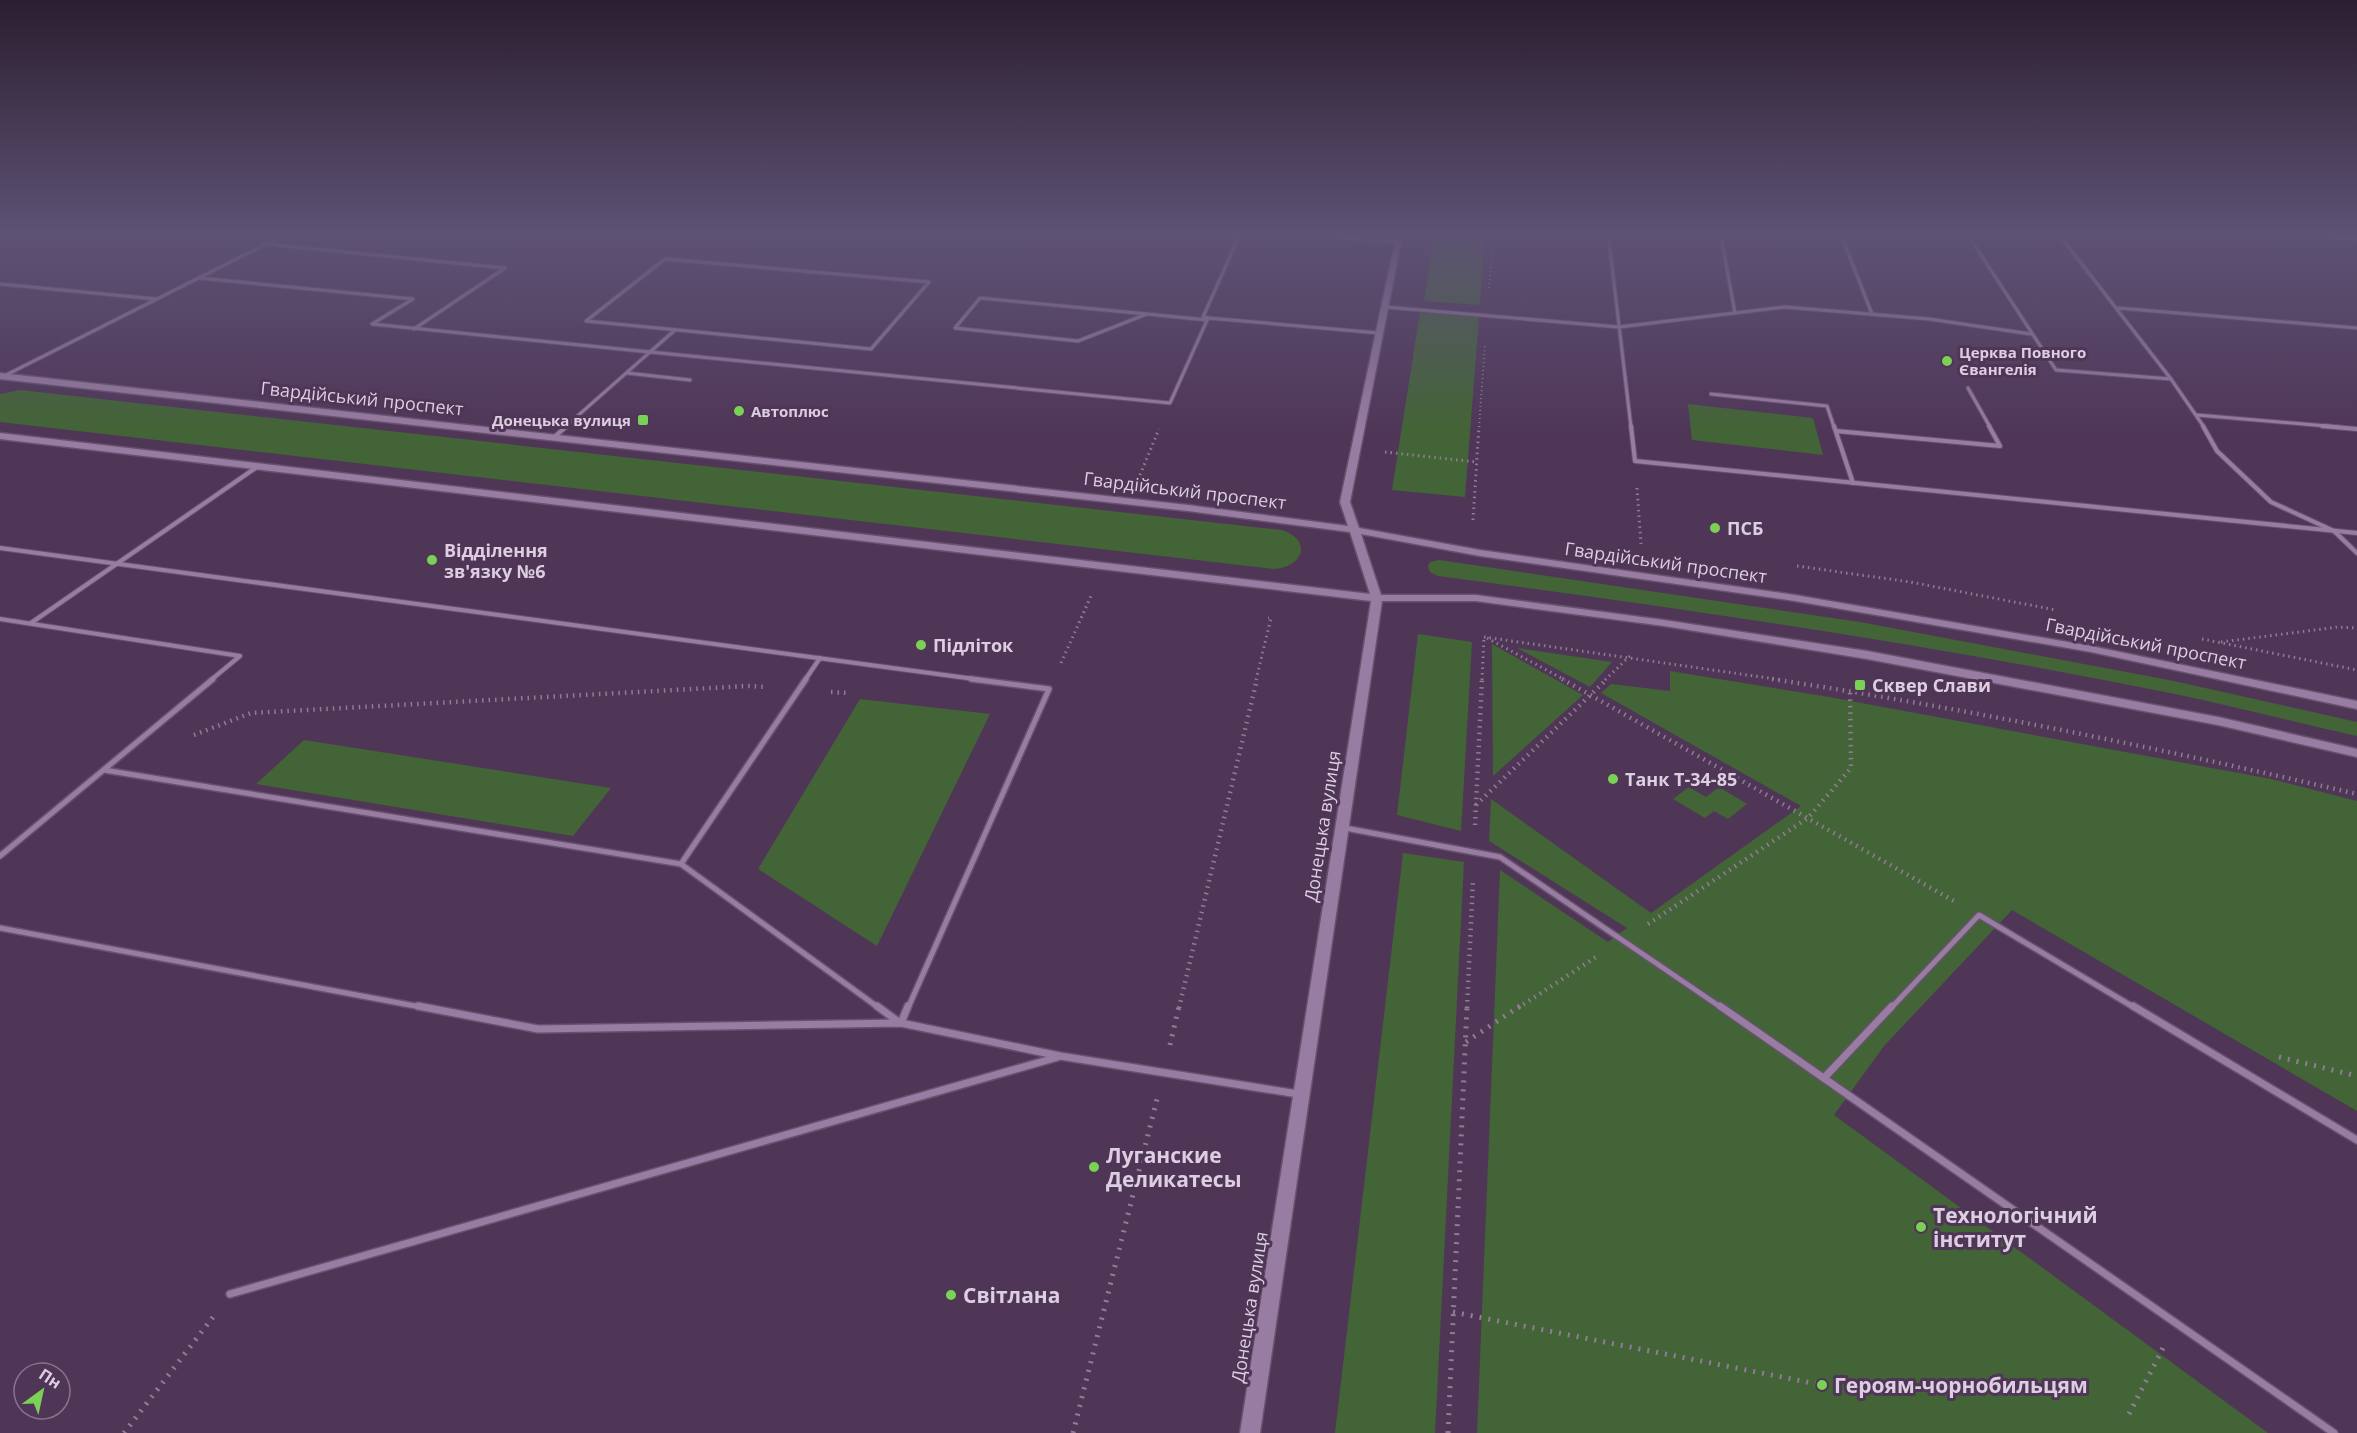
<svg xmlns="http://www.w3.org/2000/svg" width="2357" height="1433" font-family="'Open Sans',sans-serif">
<rect width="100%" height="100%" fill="#4f3657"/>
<g fill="#436436">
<polygon points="1434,232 1485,232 1480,305 1424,301"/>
<polygon points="1420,312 1479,317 1465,497 1392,490"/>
<path d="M20,390L1282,530C1312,540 1304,566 1275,569L0,422V394Z"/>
<polygon points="1688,404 1813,418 1823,455 1692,440"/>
<path d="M1439,560L1860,622L2174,681L2357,722V736C2295,722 2232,706 2170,693C1928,644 1683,608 1438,576L1430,572L1428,566L1430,562Z"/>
<polygon points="1418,634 1472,642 1461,831 1397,815"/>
<polygon points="1492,644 1583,695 1493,776"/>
<polygon points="1517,648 1612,662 1590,687"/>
<polygon points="1670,671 1829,697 2271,779 2357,801 2357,1111 2012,910 1884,1046 1834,1115 2268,1433 1477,1433 1500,870 1608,942 1627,928 1489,841 1491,799 1651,913 1801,806 1601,693 1611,684 1670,691"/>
<polygon points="860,699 990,714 877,946 758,869"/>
<polygon points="304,740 611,788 573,836 256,784"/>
<polygon points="1689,787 1706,797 1719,787 1747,804 1728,819 1714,811 1705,818 1673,799"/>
<polygon points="1403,853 1464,862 1435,1433 1335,1433"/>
</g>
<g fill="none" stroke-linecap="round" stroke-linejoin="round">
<defs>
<g id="lane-far3">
<polyline points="1166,232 1239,238"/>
<polyline points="1273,232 1398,242"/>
<polyline points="1608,232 1631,427"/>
<polyline points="1724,232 1722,242 1735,313"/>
<polyline points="1840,232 1872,314"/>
<polyline points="1966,232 2056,370 2171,379"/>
<polyline points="2057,232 2171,379 2204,427"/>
<polyline points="2246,232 2357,239"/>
<polyline points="265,244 505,268 414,329"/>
<polygon points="665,259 929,282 871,349 586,321"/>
<polyline points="199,278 413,299 372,324 650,352 565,427"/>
<polyline points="0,284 156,299"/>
<polygon points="980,298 1147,314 1078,341 955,328"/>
<polyline points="1385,307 1619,327 1785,307 1929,319 2031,334"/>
<polyline points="2118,308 2357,328"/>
<polyline points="1147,314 1207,320"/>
<polyline points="1208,318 1379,333"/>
<polyline points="1208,318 1203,317 1241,232"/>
<polyline points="650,352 675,330"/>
<polyline points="650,352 1170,403 1208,318"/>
<polyline points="627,373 690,380"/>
<polyline points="4,376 290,232"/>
<polyline points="1968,388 1990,427"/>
<polyline points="1711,394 1827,406 1834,427"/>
<polyline points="2197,415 2339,427"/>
</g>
<g id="lane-far2">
<polyline points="1631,426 1635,461 2357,533"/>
<polyline points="1834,426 1853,483"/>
<polyline points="2203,426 2217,451 2271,502 2334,531 2357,553"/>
<polyline points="2322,426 2357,429"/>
<polyline points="1836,431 2000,446 1989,426"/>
<polyline points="553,438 567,426"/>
<polyline points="0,548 982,680"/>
<polyline points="0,619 240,656 211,680"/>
<polyline points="31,623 257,467"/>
<polyline points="805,680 820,658"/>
</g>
<g id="lane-far1">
<polyline points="104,770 681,864 879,1008"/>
<polyline points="1345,828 1500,857 1722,1008"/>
<polyline points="0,856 213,679"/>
<polyline points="681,864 806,679"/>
<polyline points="0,928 426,1008"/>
<polyline points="908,1008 1049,689 971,679"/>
<polyline points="1891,1008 1979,915 2135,1008"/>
</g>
<g id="lane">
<polyline points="418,1006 538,1029 901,1023 1060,1056 1298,1094"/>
<polyline points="877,1006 900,1023"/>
<polyline points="1720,1006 2334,1433"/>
<polyline points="2133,1006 2357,1140"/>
<polyline points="901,1023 908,1006"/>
<polyline points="1824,1078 1892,1006"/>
<polyline points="230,1294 1058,1057"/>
</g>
<polygon id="secondary" points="1397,232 1403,232 1350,502 1359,528 1480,550 1795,595 2091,646 2357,701 2357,709 2091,652 1795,601 1480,556 1361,534 1381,595 1476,595 1664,620 1867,651 2218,717 2357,749 2357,757 2218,725 1867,659 1664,626 1476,601 1382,601 1260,1433 1240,1433 1371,601 0,439 0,433 1370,594 1350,532 1188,511 0,379 0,373 1188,505 1348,526 1340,502"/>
</defs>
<use href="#lane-far3" stroke="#67526e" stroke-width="5"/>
<use href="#lane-far2" stroke="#67526e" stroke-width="6"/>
<use href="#lane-far1" stroke="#67526e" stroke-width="8"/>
<use href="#lane" stroke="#67526e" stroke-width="10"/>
<use href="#secondary" stroke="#67526e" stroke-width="3"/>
<g stroke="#917c97" stroke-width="2" stroke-dasharray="1 3" stroke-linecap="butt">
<polyline points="942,248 958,232"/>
<polyline points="1489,288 1494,232"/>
<polyline points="1479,427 1485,344"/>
</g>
<g stroke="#917c97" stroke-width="3" stroke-dasharray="1.5 4" stroke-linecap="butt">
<polyline points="1385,452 1477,462"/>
<polyline points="1140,475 1159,429"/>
<polyline points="1637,488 1641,544"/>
<polyline points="1473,520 1479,426"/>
<polyline points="1797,566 1910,582 2056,610"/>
<polyline points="1484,637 1782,680"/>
<polyline points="1487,638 1565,680"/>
<polyline points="2202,639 2357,670"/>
<polyline points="2221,642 2338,627 2357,628"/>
<polyline points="1061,663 1091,596"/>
<polyline points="1256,680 1271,618 1268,618"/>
<polyline points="1482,680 1484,637"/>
<polyline points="1605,680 1630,656"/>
</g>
<g stroke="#917c97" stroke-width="4.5" stroke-dasharray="1.5 5" stroke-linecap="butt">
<polyline points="1562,679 1954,901"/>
<path d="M1772,679C1969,709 2163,749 2357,794"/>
<polyline points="831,692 848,693"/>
<polyline points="194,735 251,713 748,686 767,687"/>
<polyline points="1476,805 1607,679"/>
<polyline points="1475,825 1482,679"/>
<polyline points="1648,924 1808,818 1851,768 1850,691"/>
<polyline points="1179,1008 1257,679"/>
<polyline points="1467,1008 1473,880"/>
<polyline points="1518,1008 1596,957"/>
</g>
<g stroke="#917c97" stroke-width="5" stroke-dasharray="2 7" stroke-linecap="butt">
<polyline points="1466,1042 1520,1006"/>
<polyline points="1170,1045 1179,1006"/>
<polyline points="2279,1057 2357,1076"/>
<polyline points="1453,1312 1822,1385"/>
<polyline points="2129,1414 2163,1348"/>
<polyline points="124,1433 213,1317"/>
<polyline points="1073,1433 1157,1099"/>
<polyline points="1448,1433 1467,1006"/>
</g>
<use href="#lane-far3" stroke="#987ca1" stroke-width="3"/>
<use href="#lane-far2" stroke="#987ca1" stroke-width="4"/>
<use href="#lane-far1" stroke="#987ca1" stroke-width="5"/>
<use href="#lane" stroke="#987ca1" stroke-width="7"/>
<use href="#secondary" fill="#987ca1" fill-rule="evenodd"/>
</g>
<linearGradient id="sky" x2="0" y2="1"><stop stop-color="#2b1e30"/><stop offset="0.54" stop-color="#5d5274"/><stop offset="1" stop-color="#5d5274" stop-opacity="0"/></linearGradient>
<rect width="2357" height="433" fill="url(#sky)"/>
<g fill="#7ad156" stroke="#4f3657" stroke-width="2">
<circle cx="1947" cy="361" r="6"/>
<circle cx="739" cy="411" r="6"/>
<rect x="637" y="414" width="12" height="12" rx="3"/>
<circle cx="1715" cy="528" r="6"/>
<circle cx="432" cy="560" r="6"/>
<circle cx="921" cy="645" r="6"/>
<rect x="1854" y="679" width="12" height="12" rx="3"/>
<circle cx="1613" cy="779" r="6"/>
<circle cx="1094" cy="1167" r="6"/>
<circle cx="1921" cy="1227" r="6"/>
<circle cx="951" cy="1295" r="6"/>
<circle cx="1822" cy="1385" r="6"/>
</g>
<g text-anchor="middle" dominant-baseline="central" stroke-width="6" stroke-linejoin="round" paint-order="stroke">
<g font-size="15" font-weight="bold" fill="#ddcee2" stroke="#4f3657" text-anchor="start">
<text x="1959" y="352">Церква Повного<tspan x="1959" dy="17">Євангелія</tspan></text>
<text x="751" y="411">Автоплюс</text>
<text x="631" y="420" text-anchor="end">Донецька вулиця</text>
</g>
<g font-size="18" fill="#ddcee2" stroke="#4f3657">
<text transform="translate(362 398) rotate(6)">Гвардійський проспект</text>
<text transform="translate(1185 490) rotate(7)">Гвардійський проспект</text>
<text transform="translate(1666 562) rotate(8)">Гвардійський проспект</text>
<text transform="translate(2146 643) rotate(11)">Гвардійський проспект</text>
<text transform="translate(1322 826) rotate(-81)">Донецька вулиця</text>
<text transform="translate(1249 1307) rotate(-81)">Донецька вулиця</text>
</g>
<g font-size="18" font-weight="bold" fill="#ddcee2" stroke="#4f3657" text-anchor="start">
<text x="1727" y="528">ПСБ</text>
<text x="444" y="550">Відділення<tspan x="444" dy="21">зв'язку №6</tspan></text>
<text x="933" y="645">Підліток</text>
<text x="1872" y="685">Сквер Слави</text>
<text x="1625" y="779">Танк Т-34-85</text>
</g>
<g font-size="21" font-weight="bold" fill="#ddcee2" stroke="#4f3657" text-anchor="start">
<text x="1106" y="1155">Луганские<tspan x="1106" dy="24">Деликатесы</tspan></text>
<text x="1933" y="1215">Технологічний<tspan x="1933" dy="24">інститут</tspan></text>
<text x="963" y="1295">Світлана</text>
<text x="1834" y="1385">Героям-чорнобильцям</text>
</g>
</g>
<g transform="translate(42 1391) rotate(33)"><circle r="28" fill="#4f3657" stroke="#88738f" stroke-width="1.5"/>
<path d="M0-4.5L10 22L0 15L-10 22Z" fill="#7ad156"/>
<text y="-9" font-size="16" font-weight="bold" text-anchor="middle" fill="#ddcee2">Пн</text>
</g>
</svg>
